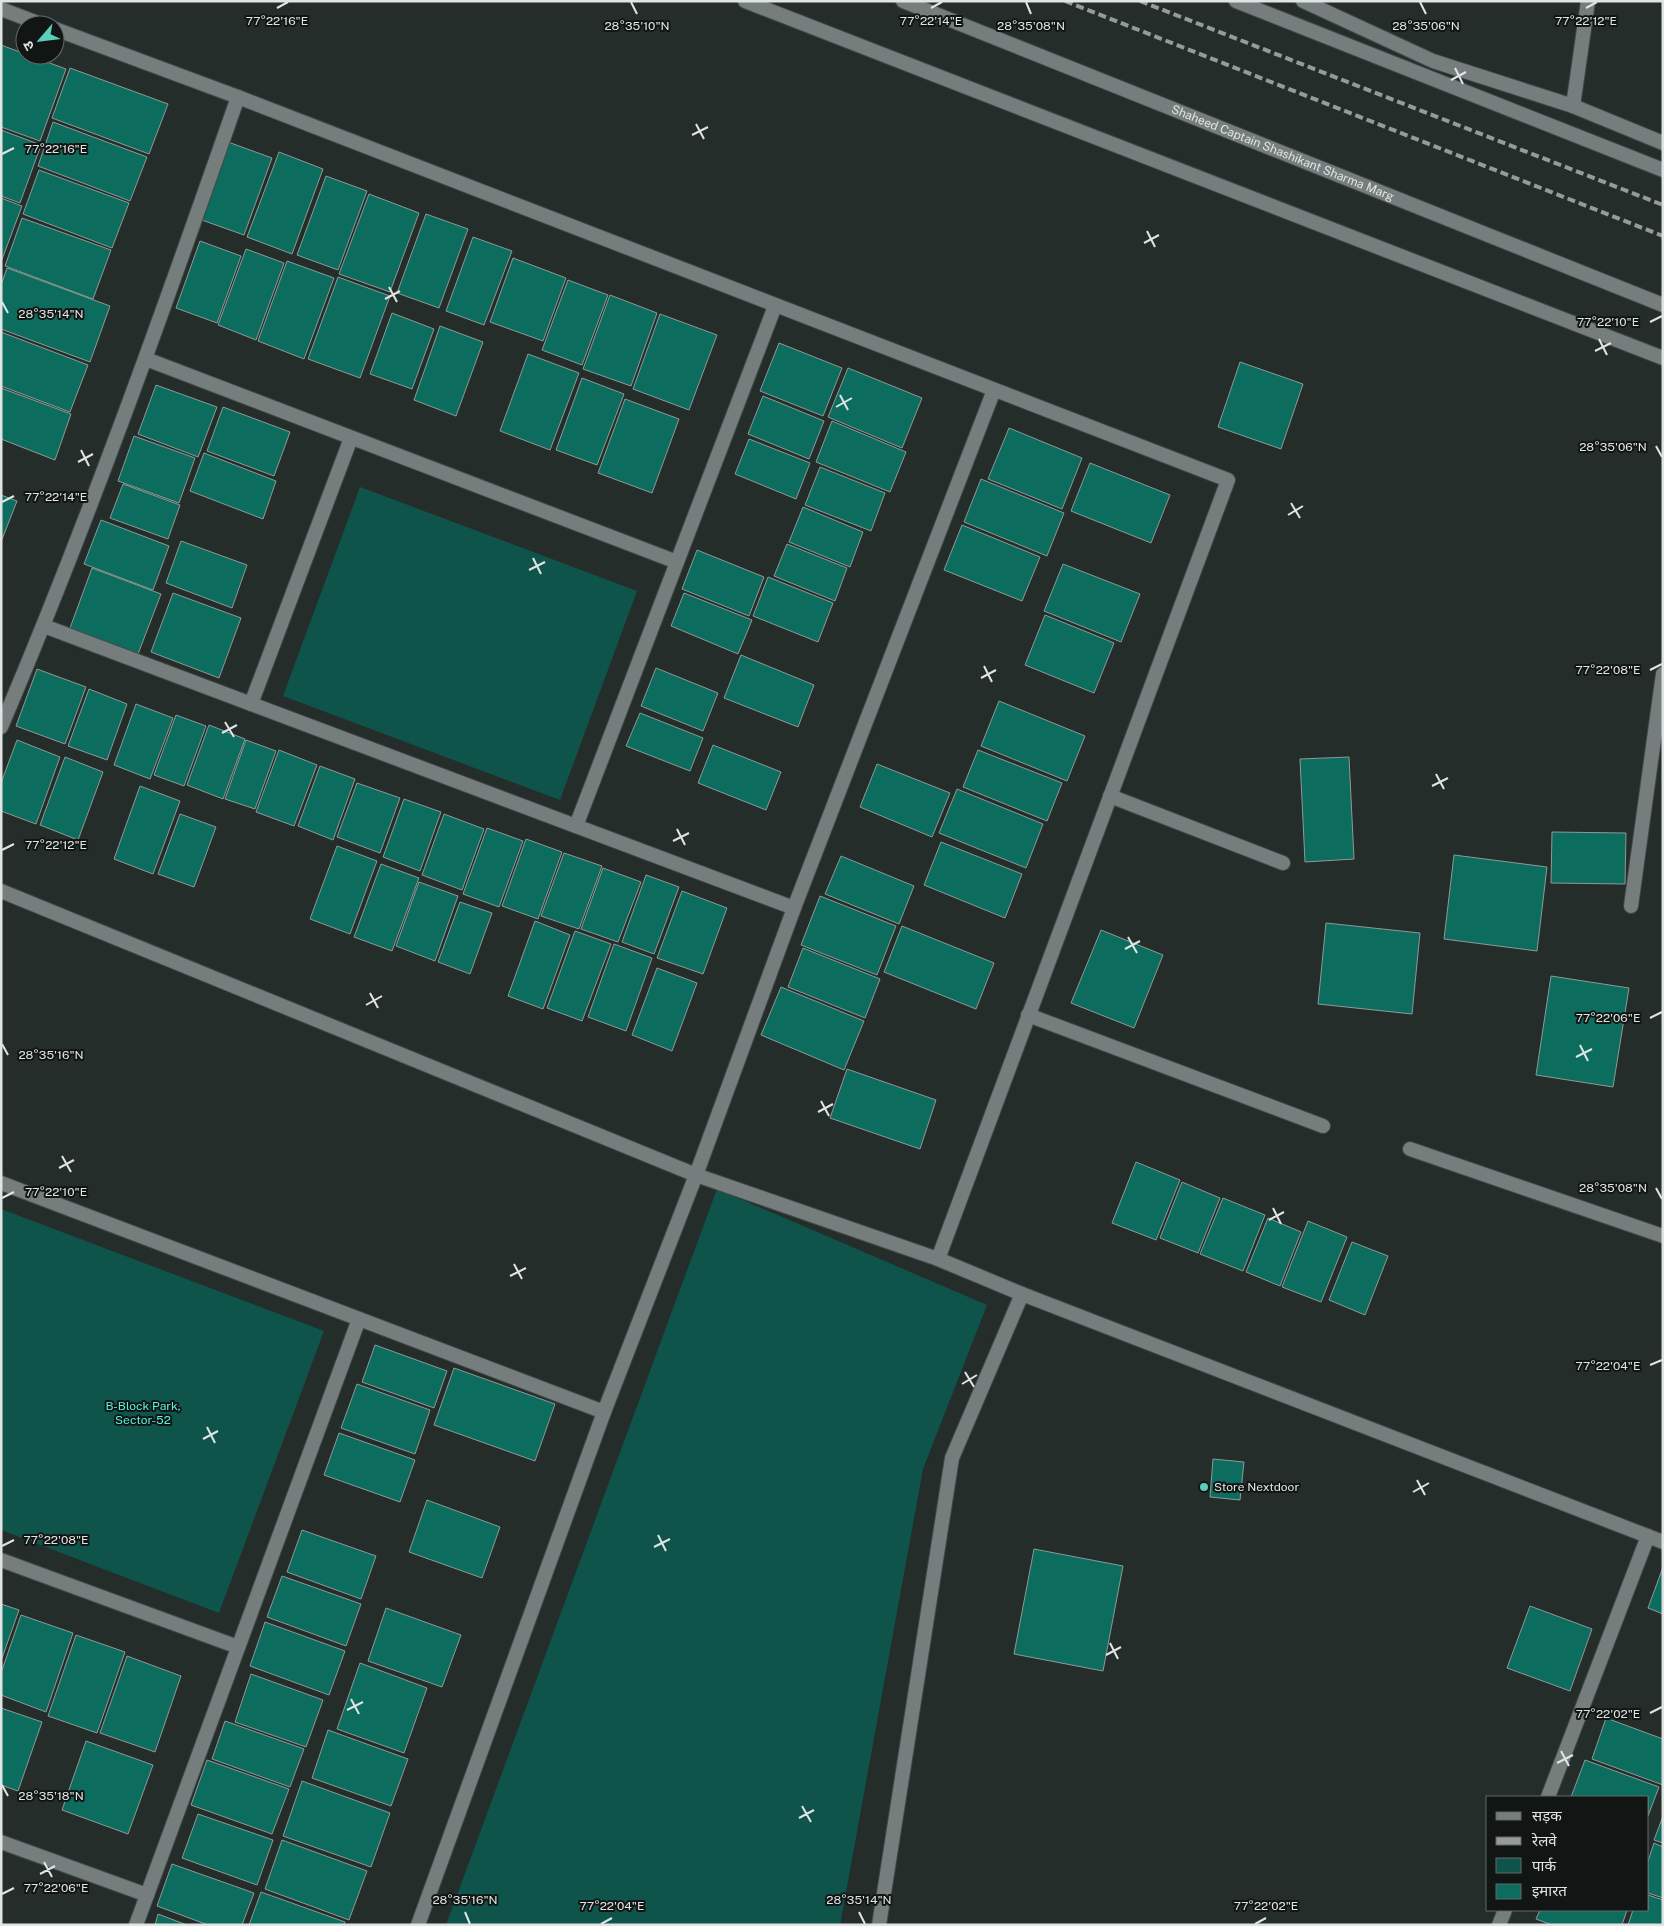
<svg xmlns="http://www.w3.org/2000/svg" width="1664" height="1926" font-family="'Public Sans','Noto Sans Devanagari',sans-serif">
<rect width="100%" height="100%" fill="#252d2b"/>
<g fill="#0f544a">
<polygon points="360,487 637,591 560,800 283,696"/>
<polygon points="717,1189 987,1305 923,1469 840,1925 446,1925"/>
<polygon points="1,1209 324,1331 219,1613 1,1530"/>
</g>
<g fill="#0c6d5f" stroke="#8f9997">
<polygon points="1,45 66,69 40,141 1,127"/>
<polygon points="70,68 168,104 149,154 52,118"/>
<polygon points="53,122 147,157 130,201 38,166"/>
<polygon points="1,130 41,145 20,203 1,196"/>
<polygon points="228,142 272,158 244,235 199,219"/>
<polygon points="279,152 323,169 292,254 247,237"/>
<polygon points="39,170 129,203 112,248 23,214"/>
<polygon points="326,176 367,191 338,270 297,255"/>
<polygon points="369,194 419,213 390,292 339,274"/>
<polygon points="1,198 22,206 1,262"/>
<polygon points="426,214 468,229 439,308 397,293"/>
<polygon points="22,218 111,250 93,299 5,266"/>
<polygon points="473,237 512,251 484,325 446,311"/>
<polygon points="200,241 241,256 217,323 176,308"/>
<polygon points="246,249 284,263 256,340 218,325"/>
<polygon points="513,258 566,278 543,341 490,322"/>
<polygon points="287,261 334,278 304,359 258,341"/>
<polygon points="7,268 110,306 90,362 1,329 1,285"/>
<polygon points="338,277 390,296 360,378 308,359"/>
<polygon points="568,280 608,295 582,365 542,350"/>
<polygon points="610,295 657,313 631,386 583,369"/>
<polygon points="392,313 434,329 412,389 370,374"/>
<polygon points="660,314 717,335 689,410 633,389"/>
<polygon points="440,326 483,342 456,416 414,400"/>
<polygon points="1,332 88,365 70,412 1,386"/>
<polygon points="779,343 842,368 823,416 760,391"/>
<polygon points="528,354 579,373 550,450 500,431"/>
<polygon points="1240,362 1303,384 1281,449 1218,427"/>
<polygon points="848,368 922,398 902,448 828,417"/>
<polygon points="582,378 624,394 597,465 556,450"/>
<polygon points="156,385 217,407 198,457 138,434"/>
<polygon points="1,388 71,414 55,460 1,439"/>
<polygon points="763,396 824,421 809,459 748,434"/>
<polygon points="625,399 679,419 652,493 598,473"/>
<polygon points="223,407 290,432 274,476 207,451"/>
<polygon points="832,421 906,452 890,492 816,462"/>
<polygon points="1009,428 1082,458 1062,509 988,479"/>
<polygon points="134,436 195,458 179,503 118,481"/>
<polygon points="749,439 810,463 796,499 735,474"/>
<polygon points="204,453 276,481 263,519 190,491"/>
<polygon points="1090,463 1170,495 1151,543 1071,511"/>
<polygon points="820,467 885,493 871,531 805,505"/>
<polygon points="981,479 1064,513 1047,556 964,522"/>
<polygon points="123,484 180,505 168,539 110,518"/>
<polygon points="1,495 17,501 1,542"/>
<polygon points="803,507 863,532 850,567 789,542"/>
<polygon points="101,520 169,546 153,590 84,564"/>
<polygon points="962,525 1040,557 1022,601 944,570"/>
<polygon points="181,541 247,565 232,608 166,583"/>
<polygon points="787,544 847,568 835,601 774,576"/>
<polygon points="697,550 764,577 749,616 682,589"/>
<polygon points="1063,564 1140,594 1121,642 1044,611"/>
<polygon points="92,568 161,594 138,654 70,628"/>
<polygon points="768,577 833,603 818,642 753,616"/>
<polygon points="173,593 241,618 219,678 151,652"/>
<polygon points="684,593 752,620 738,654 671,626"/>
<polygon points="1045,615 1114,643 1094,693 1025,665"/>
<polygon points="741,655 814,685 798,727 724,698"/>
<polygon points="656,668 718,693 703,731 641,706"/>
<polygon points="37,669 86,687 65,744 16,726"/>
<polygon points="89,689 127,704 107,760 68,746"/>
<polygon points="999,701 1085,736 1067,781 981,746"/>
<polygon points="136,704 173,718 150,779 114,765"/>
<polygon points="640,713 703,738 690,771 626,746"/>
<polygon points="176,715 206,726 184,786 154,775"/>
<polygon points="209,725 245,739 223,799 187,785"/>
<polygon points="17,740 60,757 36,824 1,811 1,783"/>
<polygon points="246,740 276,751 255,809 225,799"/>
<polygon points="713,745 781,772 766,810 698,783"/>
<polygon points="279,750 317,765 294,826 256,812"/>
<polygon points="978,750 1062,783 1047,821 963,787"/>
<polygon points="65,757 103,772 78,840 40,825"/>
<polygon points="1349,757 1354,859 1305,862 1300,759"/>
<polygon points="877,764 950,793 932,837 860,807"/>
<polygon points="320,766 355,779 333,840 298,826"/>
<polygon points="357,783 400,798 380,853 337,837"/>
<polygon points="140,786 180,801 153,874 114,859"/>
<polygon points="957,789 1043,824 1026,868 939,833"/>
<polygon points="404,799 441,812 420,871 383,857"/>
<polygon points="180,814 216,827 194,887 158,874"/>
<polygon points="444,814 484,829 462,890 422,875"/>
<polygon points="487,828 523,841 499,907 463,894"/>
<polygon points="1552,832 1626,833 1625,884 1551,883"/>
<polygon points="526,839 562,852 538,919 502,906"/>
<polygon points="941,842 1022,874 1005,918 924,885"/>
<polygon points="337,846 377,861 350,934 310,919"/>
<polygon points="564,853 602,866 579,929 541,916"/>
<polygon points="1454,855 1547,867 1537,951 1444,939"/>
<polygon points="841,856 914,886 899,924 825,894"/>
<polygon points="381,864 419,878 392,951 354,937"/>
<polygon points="603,868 641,882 618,942 581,929"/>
<polygon points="646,875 679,887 654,954 622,942"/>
<polygon points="419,882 458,896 435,961 396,946"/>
<polygon points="682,891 727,908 703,974 657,958"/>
<polygon points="820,896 896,926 877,975 801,945"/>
<polygon points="460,902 492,913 470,974 438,962"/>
<polygon points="535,921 570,935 543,1009 508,996"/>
<polygon points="1326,923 1420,933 1412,1014 1318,1004"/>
<polygon points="902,926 994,963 976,1009 884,972"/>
<polygon points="1101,930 1163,955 1134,1028 1071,1003"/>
<polygon points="575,931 611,944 582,1021 547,1008"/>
<polygon points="614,944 652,958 626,1031 588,1017"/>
<polygon points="803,948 880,979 865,1018 788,987"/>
<polygon points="657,968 697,983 672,1051 632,1035"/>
<polygon points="1551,976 1629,988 1613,1087 1536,1075"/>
<polygon points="781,987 864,1021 844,1070 761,1035"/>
<polygon points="847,1069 936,1100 920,1149 830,1118"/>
<polygon points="1136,1162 1180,1180 1156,1240 1112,1223"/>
<polygon points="1182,1182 1220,1198 1198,1253 1160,1238"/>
<polygon points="1223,1198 1265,1215 1243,1271 1200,1254"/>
<polygon points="1268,1218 1301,1232 1280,1286 1246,1272"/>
<polygon points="1308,1221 1347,1237 1321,1302 1282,1287"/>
<polygon points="1352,1242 1388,1256 1365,1315 1329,1300"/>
<polygon points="375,1345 447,1371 434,1408 362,1382"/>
<polygon points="454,1368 555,1404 535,1461 434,1425"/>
<polygon points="357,1384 430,1410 415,1454 341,1428"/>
<polygon points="339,1433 415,1460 400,1502 324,1475"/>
<polygon points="1213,1459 1244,1462 1240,1500 1210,1497"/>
<polygon points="427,1500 500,1527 482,1578 409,1552"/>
<polygon points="302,1530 376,1556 361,1599 287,1572"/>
<polygon points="1034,1549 1123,1566 1103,1671 1014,1654"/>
<polygon points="1663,1567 1663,1614 1648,1608"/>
<polygon points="282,1576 361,1604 346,1646 267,1617"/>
<polygon points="1,1604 19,1610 1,1661"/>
<polygon points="1530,1606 1592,1629 1570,1691 1507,1668"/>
<polygon points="386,1608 461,1635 442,1687 368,1661"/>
<polygon points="21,1615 73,1633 46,1712 1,1695 1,1673"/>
<polygon points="265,1622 345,1651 329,1695 250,1666"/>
<polygon points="76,1635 125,1652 97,1733 48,1716"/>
<polygon points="127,1656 181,1676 155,1752 100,1733"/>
<polygon points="360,1663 427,1688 404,1753 337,1729"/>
<polygon points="251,1674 323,1700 306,1747 235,1722"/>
<polygon points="1,1708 42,1722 18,1791 1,1785"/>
<polygon points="1606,1718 1663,1739 1663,1785 1592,1759"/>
<polygon points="225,1721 304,1749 290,1787 212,1759"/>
<polygon points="328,1730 408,1759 391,1806 312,1778"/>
<polygon points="86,1741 153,1765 128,1834 62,1810"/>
<polygon points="207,1760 289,1789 272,1834 191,1805"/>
<polygon points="1585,1760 1659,1787 1648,1816 1648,1797 1571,1797"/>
<polygon points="302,1781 390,1813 371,1867 283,1836"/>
<polygon points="198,1814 273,1840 257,1885 182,1858"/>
<polygon points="1663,1816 1663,1843 1654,1840"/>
<polygon points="282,1840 367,1871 349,1920 265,1889"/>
<polygon points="1654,1843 1663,1847 1663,1898 1648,1893 1648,1861"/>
<polygon points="172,1864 254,1893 242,1925 208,1925 157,1906"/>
<polygon points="261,1892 345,1922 344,1925 249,1925"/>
<polygon points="1648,1895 1663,1900 1663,1925 1628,1925 1633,1910 1648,1910"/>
<polygon points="1540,1910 1627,1910 1622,1925 1552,1925 1536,1919"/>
<polygon points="158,1914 187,1925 155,1925"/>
</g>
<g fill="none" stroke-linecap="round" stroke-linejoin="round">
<defs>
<polyline id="service" points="1410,1149 1663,1236"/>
<g id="minor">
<polyline points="745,1 1663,358"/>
<polyline points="1303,1 1433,61 1573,106 1663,143"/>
<polyline points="1,9 43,25"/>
<polyline points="55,29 238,97 1228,480 938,1259"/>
<polyline points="1573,106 1588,1"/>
<polyline points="146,359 677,562"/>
<polyline points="44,626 794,908"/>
<polyline points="251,704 351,438"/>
<path d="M1,727C89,520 164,309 238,97"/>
<polyline points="1110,796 1283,863"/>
<polyline points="576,826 775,306"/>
<polyline points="1,891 696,1175 938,1259 1022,1294 1663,1542"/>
<polyline points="1631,906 1663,674"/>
<polyline points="1028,1015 1323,1126"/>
<polyline points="1,1183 604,1412"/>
<polyline points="1,1560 238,1647"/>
<polyline points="1548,1797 1648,1536"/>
<polyline points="1,1842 147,1895"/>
<polyline points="136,1925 359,1319"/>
<polyline points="418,1925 604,1412 696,1175 794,908 994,390"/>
<polyline points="879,1925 952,1458 1022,1294"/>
<polyline points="1499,1925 1505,1910"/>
</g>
<g id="secondary">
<path id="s1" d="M903,1L1663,305"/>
<polyline points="1236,1 1663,170"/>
</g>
</defs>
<use href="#service" stroke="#404846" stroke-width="16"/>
<use href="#minor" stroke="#404846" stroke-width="16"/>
<use href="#secondary" stroke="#404846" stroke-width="16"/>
<use href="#service" stroke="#757e7c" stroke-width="14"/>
<use href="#minor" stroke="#757e7c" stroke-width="14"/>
<use href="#secondary" stroke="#757e7c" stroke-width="14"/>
<g stroke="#959b9a" stroke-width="4" stroke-dasharray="8 4" stroke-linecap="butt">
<polyline points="1065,1 1663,236"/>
<polyline points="1140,1 1663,205"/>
</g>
</g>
<path fill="none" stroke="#e0e5e4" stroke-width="2" d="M631,2L637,14M1026,2L1031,14M1420,2L1426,14M277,8L288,2M931,8L942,2M1586,8L1597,2M1455,68L1463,84M1451,80L1466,72M696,124L704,139M692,135L708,127M2,154L14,148M1147,231L1155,247M1144,243L1159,235M389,287L397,302M385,299L400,291M2,302L8,313M1650,322L1662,316M1599,339L1607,355M1595,351L1611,343M840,395L848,410M836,407L852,398M1656,446L1662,457M81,450L89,466M78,462L93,454M2,502L14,496M1291,503L1300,518M1288,515L1303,506M533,558L541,574M529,570L545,562M984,666L992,682M1650,670L1662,664M981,678L996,670M225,722L234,737M222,733L237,725M1436,774L1444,789M1432,786L1448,778M677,829L685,845M673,841L689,833M2,850L14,844M1128,937L1137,953M1125,949L1140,941M370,993L378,1008M366,1005L382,996M1650,1018L1662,1012M2,1044L8,1055M1580,1045L1588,1061M1576,1057L1592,1049M821,1101L829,1116M818,1112L833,1104M62,1156L71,1172M59,1168L74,1160M1656,1188L1662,1199M2,1198L14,1192M1273,1208L1281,1224M1269,1220L1284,1212M514,1264L522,1279M510,1276L526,1268M1650,1365L1662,1360M965,1372L974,1387M962,1384L977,1375M207,1427L215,1443M203,1439L218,1431M1417,1480L1425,1495M1413,1492L1429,1483M658,1535L666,1551M2,1546L14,1540M654,1547L670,1539M1110,1643L1118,1659M1106,1655L1121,1647M351,1699L359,1714M347,1710L363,1702M1650,1713L1662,1707M1561,1751L1569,1766M1557,1763L1573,1755M2,1785L8,1796M802,1806L811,1822M799,1818L814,1810M44,1862L52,1877M40,1874L55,1866M2,1894L14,1888M465,1912L470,1924M859,1912L865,1924M601,1924L612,1918M1255,1924L1266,1918"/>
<circle fill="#5dceb9" stroke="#111514" stroke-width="2" cx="1204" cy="1487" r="5"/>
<g text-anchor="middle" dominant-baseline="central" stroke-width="4" stroke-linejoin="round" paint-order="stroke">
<g font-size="12" fill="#e0e5e4" stroke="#111514">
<text stroke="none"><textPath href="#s1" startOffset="409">Shaheed Captain Shashikant Sharma Marg</textPath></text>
</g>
<g font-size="12" fill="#58f4da" stroke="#111514">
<text x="143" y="1406">B-Block Park,<tspan x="143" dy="14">Sector-52</tspan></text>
</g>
<g font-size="12" fill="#e0e5e4" stroke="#111514" text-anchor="start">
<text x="1214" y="1487">Store Nextdoor</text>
</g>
</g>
<g font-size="12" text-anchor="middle" fill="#e0e5e4" stroke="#111514" stroke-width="4" stroke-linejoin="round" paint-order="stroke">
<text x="277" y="25">77°22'16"E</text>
<text x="931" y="25">77°22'14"E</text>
<text x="1586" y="25">77°22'12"E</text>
<text x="637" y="30">28°35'10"N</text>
<text x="1031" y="30">28°35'08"N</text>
<text x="1426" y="30">28°35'06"N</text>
<text x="56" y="153">77°22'16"E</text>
<text x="51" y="318">28°35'14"N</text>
<text x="1608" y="326">77°22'10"E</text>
<text x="1613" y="451">28°35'06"N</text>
<text x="56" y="501">77°22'14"E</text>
<text x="1608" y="674">77°22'08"E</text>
<text x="56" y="849">77°22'12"E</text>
<text x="1608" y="1022">77°22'06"E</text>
<text x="51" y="1059">28°35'16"N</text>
<text x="1613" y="1192">28°35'08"N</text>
<text x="56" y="1196">77°22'10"E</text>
<text x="1608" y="1370">77°22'04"E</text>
<text x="56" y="1544">77°22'08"E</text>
<text x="1608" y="1718">77°22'02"E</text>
<text x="51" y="1800">28°35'18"N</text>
<text x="56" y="1892">77°22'06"E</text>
<text x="465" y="1904">28°35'16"N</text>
<text x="859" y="1904">28°35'14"N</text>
<text x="612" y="1910">77°22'04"E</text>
<text x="1266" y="1910">77°22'02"E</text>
</g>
<rect width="1664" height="1926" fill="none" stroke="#e0e5e4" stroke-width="5"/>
<rect x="1486" y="1796" width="162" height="115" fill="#111514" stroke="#646867"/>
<rect x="1496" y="1812" width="25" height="8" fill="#757e7c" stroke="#646867"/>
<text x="1532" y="1821" font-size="15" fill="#e0e5e4">सड़क</text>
<rect x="1496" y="1837" width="25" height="8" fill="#959b9a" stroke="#646867"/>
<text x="1532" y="1846" font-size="15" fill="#e0e5e4">रेलवे</text>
<rect x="1496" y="1858" width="25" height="15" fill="#0f544a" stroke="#646867"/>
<text x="1532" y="1871" font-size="15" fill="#e0e5e4">पार्क</text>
<rect x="1496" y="1884" width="25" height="15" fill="#0c6d5f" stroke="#646867"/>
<text x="1532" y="1896" font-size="15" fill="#e0e5e4">इमारत</text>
<g transform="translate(40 40) rotate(242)"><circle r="24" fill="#111514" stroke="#646867"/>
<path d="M0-4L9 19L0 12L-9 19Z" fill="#5dceb9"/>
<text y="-8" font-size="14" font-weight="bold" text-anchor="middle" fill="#e0e5e4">उ</text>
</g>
</svg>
